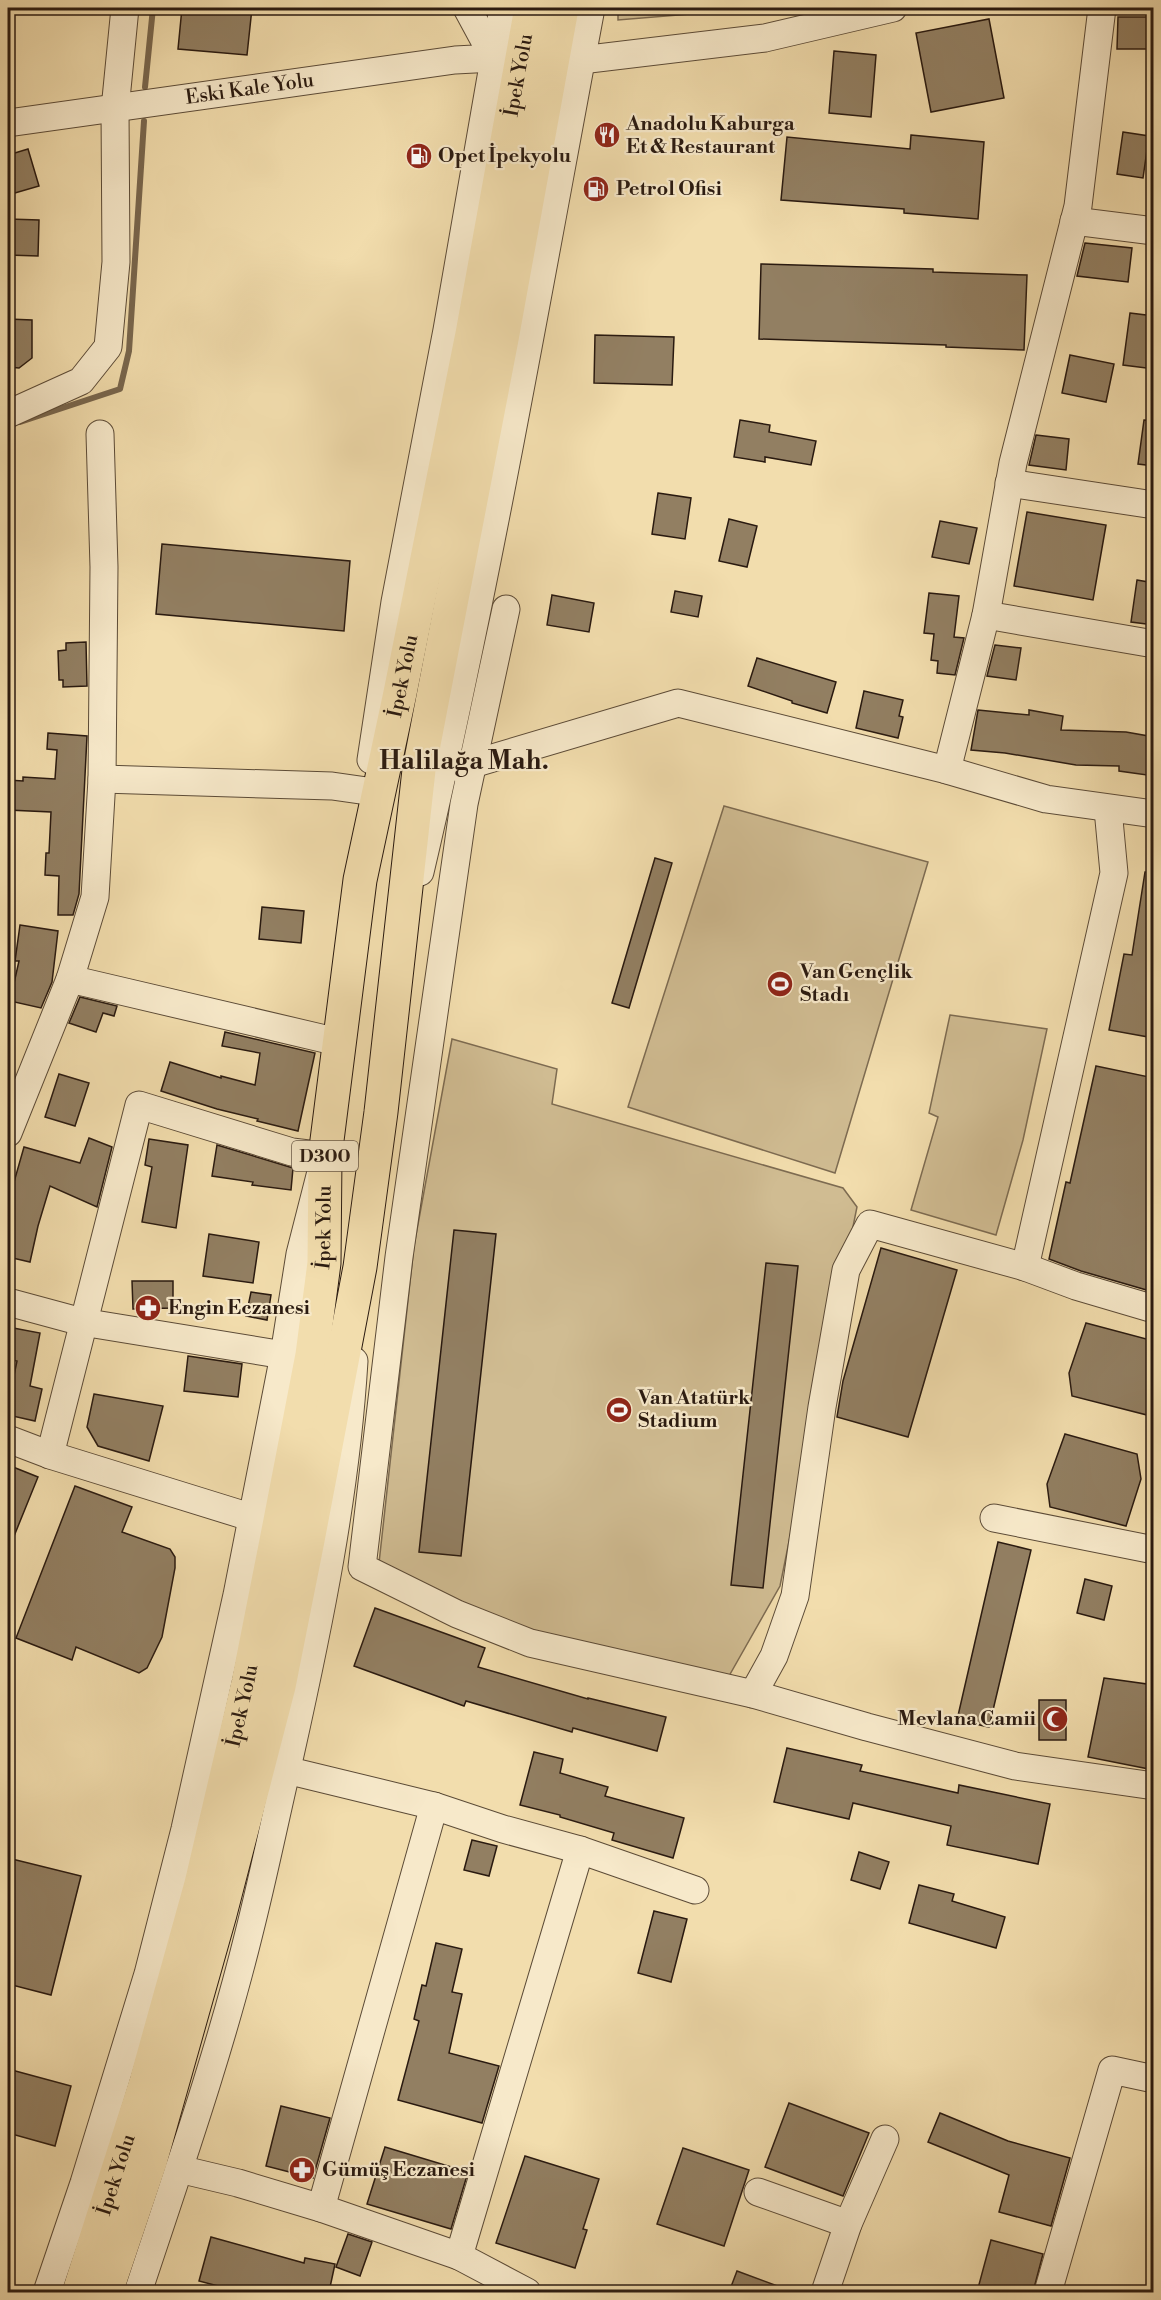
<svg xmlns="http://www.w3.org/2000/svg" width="1161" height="2300" font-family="'Libre Bodoni',serif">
<rect width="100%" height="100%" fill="#f2ddad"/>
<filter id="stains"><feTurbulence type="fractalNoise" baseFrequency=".00333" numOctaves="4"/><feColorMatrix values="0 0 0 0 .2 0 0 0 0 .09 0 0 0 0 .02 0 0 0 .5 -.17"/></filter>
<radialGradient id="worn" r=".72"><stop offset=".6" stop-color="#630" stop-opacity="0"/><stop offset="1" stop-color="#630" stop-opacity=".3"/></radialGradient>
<g fill="#d0bc92" stroke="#7d6b51" stroke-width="1.5">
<polygon points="618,8 765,8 618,20"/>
<polygon points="724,806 928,862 835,1173 628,1107"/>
<polygon points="950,1015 1047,1029 1023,1140 996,1235 911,1210 938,1117 929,1113"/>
<polygon points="452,1039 557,1069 552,1104 843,1188 857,1207 780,1586 729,1676 578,1656 379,1563 414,1246"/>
</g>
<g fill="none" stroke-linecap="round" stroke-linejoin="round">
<g stroke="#79674e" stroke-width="6">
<polyline points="145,87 153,8"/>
<polyline points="20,422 120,389 129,351 144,121"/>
</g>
</g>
<g fill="#927f62" stroke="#2a1a10" stroke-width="1.5">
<polygon points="182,8 252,8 247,55 178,49"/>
<polygon points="1118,17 1154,17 1154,49 1117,49"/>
<polygon points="989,19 1004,98 931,112 916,33"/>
<polygon points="834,51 876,55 871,117 829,113"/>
<polygon points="1123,132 1149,136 1143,178 1117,174"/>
<polygon points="911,135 984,142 978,219 904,213 904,209 781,200 787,137 910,149"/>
<polygon points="28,149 39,186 8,195 8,155"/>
<polygon points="8,219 39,220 38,256 8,255"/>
<polygon points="1085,243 1132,248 1128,282 1077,276"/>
<polygon points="761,264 933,269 933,272 1027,275 1024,350 946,347 946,345 759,339"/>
<polygon points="1130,313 1154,316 1154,369 1123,365"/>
<polygon points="8,319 32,320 32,358 19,368 8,367"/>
<polygon points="595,335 674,337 672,385 594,383"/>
<polygon points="1070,355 1114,364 1106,402 1062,393"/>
<polygon points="740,420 770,425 769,432 816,441 811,465 765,457 765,462 734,457"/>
<polygon points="1144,420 1154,421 1154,466 1138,464"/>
<polygon points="1036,435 1069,439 1066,470 1029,465"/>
<polygon points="658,493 691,498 685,539 652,534"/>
<polygon points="1027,512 1106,525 1093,600 1014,586"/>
<polygon points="729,519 757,526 747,567 719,561"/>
<polygon points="940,521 977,528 969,564 932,557"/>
<polygon points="162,544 350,561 344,631 156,614"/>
<polygon points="1137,580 1154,583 1154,625 1131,622"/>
<polygon points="675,591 702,596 698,617 671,612"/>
<polygon points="929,593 959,596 954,637 964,638 955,675 937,673 938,661 931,660 934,634 924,633"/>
<polygon points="552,595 594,603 589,632 547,625"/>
<polygon points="86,642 87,686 63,687 63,680 59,680 58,651 66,650 66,643"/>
<polygon points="995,645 1021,648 1016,680 987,676"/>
<polygon points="757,658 836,682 827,713 792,703 792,701 748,686"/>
<polygon points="864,691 903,700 899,716 903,717 898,738 856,728"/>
<polygon points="978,710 1029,715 1029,710 1063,716 1061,730 1126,732 1154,737 1154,776 1119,771 1119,766 1076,765 1005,753 971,750"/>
<polygon points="48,733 87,736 79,894 73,915 58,915 59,876 45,875 46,853 49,853 51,812 8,810 8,780 23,781 23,777 55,779 57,750 47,749"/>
<polygon points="655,858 672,863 629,1008 612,1003"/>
<polygon points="1145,872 1154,873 1154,1038 1109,1030 1124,954 1132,955"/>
<polygon points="262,907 304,911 301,943 259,939"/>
<polygon points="20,925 58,931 52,982 41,1008 10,1001 19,961 15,961"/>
<polygon points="80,997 117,1006 114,1016 103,1013 96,1032 69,1023"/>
<polygon points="225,1032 315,1053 298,1131 257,1121 258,1119 217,1109 161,1091 170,1062 221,1078 221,1076 255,1085 260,1053 222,1046"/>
<polygon points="1096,1066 1154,1078 1154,1275 1150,1291 1081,1271 1049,1259 1066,1182 1070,1183"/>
<polygon points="59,1074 89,1083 75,1126 45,1117"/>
<polygon points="89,1138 112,1147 97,1207 50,1186 38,1226 30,1262 8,1257 8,1203 24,1147 80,1163"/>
<polygon points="149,1139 188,1145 176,1228 142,1222 152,1167 145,1165"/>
<polygon points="217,1145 293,1168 291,1190 252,1185 253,1182 212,1176"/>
<polygon points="454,1230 496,1234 461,1556 419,1552"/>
<polygon points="209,1234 259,1242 253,1283 203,1276"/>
<polygon points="881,1248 957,1270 908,1437 837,1417 843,1381"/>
<polygon points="766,1263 798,1266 763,1588 731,1585"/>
<polygon points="132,1281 173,1281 173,1308 133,1309"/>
<polygon points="251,1292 271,1295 267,1320 246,1316"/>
<polygon points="1086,1323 1154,1341 1154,1394 1147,1415 1072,1396 1069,1373"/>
<polygon points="8,1327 40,1333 30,1386 42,1389 35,1421 8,1415 8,1404 17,1361 8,1359"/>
<polygon points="188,1356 242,1364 238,1397 184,1391"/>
<polygon points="94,1394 163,1406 149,1461 98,1446 87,1427"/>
<polygon points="1065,1434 1137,1454 1141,1479 1126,1526 1050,1507 1047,1484"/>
<polygon points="8,1465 38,1477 8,1551"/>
<polygon points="75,1486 132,1507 122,1532 170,1549 175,1557 175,1568 162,1637 147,1668 139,1673 76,1647 72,1660 16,1638"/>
<polygon points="998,1542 1031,1550 989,1727 957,1720"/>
<polygon points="1085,1579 1112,1586 1104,1620 1077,1613"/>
<polygon points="375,1608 485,1648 478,1667 588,1699 588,1698 666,1717 657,1751 573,1728 572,1732 466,1701 464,1706 354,1666"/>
<polygon points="1104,1678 1154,1685 1154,1770 1088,1757"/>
<rect x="1039" y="1700" width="27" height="40"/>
<polygon points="787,1748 862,1765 860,1771 958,1793 959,1785 1050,1804 1038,1864 947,1845 951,1826 853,1803 849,1819 774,1802"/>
<polygon points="534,1752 563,1759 560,1773 608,1787 605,1796 684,1818 673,1858 612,1840 614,1833 560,1817 560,1815 520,1805"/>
<polygon points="472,1840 497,1846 489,1876 464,1870"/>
<polygon points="859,1852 889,1862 880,1889 851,1880"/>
<polygon points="8,1858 81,1876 51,1995 8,1984"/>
<polygon points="919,1885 954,1894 952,1901 1005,1917 996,1948 909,1923"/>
<polygon points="654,1911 687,1919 671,1982 638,1973"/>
<polygon points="436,1943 462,1949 452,1992 462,1994 449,2053 499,2066 482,2123 398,2100 419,2021 414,2019 422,1985 426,1986"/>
<polygon points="8,2069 71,2086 55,2146 8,2133"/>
<polygon points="789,2103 869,2133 843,2196 765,2167"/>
<polygon points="281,2106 330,2118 313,2178 266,2166"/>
<polygon points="940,2113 1008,2141 1070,2158 1051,2226 999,2212 1009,2175 928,2142"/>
<polygon points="385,2147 468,2172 451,2229 367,2204"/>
<polygon points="683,2148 749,2170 724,2246 657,2224"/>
<polygon points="525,2156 599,2179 583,2229 587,2230 575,2268 496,2243"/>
<polygon points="348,2234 372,2242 360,2276 336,2267"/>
<polygon points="211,2237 304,2263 305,2258 335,2264 329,2292 241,2292 199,2281"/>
<polygon points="991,2240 1043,2254 1033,2292 977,2292"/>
<polygon points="737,2271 791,2291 790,2292 729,2292"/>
</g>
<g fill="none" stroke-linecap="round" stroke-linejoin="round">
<defs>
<g id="minor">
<polyline points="581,60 765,38 893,8"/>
<path id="s1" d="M8,123L455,60L494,58L467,8"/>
<polyline points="1074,221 1154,231"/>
<polyline points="8,414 81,381 108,347 116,262 115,109 125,8"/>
<polyline points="1009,483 1154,505"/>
<polyline points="506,609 464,804 399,1257 362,1567 457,1614 530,1643 753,1694 867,1727 1015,1766 1154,1786"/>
<polyline points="986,615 1154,644"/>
<polyline points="371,760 395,602 447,330 503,8"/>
<polyline points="459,768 678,703 947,770 1046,799 1154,814"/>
<polyline points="947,770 986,615 1013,463 1078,206 1102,8"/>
<polyline points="102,779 332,786 367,791"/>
<path d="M420,872C487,586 537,296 591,8"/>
<polyline points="70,979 338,1042"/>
<polyline points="8,1133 70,979 95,897 102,779 104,567 100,434"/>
<polyline points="1025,1267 1114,873 1108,809"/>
<polyline points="8,1302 82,1322 284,1355"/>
<polyline points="8,1439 50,1455 250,1517"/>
<polyline points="994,1518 1154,1550"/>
<polyline points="753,1694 774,1656 795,1596 822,1407 846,1270 870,1224 1025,1267 1076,1286 1154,1309"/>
<polyline points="286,1770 434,1806 503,1829 580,1850 695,1890"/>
<polyline points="179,2169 238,2183 321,2208 459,2256 527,2292"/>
<polyline points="758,2192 848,2224"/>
<polyline points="321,2208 434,1806"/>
<polyline points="459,2256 580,1850"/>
<polyline points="47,2292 84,2183 148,1974 185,1829 237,1595 284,1355 300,1254 325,1156 292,1152 139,1105 50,1455"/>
<path d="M138,2292C177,2174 219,2055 249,1933C264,1874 276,1814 290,1755C319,1625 346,1494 354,1361"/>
<polyline points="825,2292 848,2224 885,2139"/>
<polyline points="1048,2292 1112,2070 1154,2079"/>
</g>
<g id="highway">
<path id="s2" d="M79,2292L146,2082L201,1884L248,1683L278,1531L312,1355L324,1263L325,1156L360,880L400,693L472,334L531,8"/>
<polyline points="106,2292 150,2162 220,1914 279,1686 308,1540 360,1267 381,1112 419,770 502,339 562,8"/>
</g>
</defs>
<use href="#minor" stroke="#5c4b37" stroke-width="29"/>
<use href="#highway" stroke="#2a1a10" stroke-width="35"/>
<use href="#minor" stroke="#f7e9ca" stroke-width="27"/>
<use href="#highway" stroke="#f2ddad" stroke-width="33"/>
</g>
<defs>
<symbol id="restaurant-disc" viewBox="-11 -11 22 22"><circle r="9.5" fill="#8f2418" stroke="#f7e9ca"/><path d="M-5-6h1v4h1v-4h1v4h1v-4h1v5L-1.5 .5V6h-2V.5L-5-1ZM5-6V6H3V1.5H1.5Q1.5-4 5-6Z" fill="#fff"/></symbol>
<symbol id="fuel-disc" viewBox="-11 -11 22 22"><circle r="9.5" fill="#8f2418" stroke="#f7e9ca"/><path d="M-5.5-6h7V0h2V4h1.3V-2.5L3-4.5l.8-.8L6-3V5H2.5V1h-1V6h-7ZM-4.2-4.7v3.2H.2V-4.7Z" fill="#fff"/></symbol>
<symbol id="stadium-disc" viewBox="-11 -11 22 22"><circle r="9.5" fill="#8f2418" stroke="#f7e9ca"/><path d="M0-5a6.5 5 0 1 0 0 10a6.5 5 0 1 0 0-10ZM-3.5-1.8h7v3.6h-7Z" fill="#fff"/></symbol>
<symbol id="pharmacy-disc" viewBox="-11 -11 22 22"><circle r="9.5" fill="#8f2418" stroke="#f7e9ca"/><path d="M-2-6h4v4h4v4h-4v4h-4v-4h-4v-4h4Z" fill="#fff"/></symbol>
<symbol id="mosque-disc" viewBox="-11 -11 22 22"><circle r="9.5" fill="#8f2418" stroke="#f7e9ca"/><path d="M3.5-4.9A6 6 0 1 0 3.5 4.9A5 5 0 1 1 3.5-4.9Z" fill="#fff"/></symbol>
</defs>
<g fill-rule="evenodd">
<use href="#restaurant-disc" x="592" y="120" width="30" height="30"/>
<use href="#fuel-disc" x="404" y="141" width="30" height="30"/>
<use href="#fuel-disc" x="581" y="174" width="30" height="30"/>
<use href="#stadium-disc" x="765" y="969" width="30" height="30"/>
<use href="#pharmacy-disc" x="133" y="1293" width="30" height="30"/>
<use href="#stadium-disc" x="604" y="1395" width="30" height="30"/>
<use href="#mosque-disc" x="1040" y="1704" width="30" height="30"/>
<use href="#pharmacy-disc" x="287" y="2155" width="30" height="30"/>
</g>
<g text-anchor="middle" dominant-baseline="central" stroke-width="4.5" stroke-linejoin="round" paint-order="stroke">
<rect fill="#f7e9ca" stroke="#685848" stroke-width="1.5" x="292" y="1141" width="66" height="30" rx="4.5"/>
<g font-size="18" font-weight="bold" fill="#2a1a10">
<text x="325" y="1156">D300</text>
</g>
<g font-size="20" fill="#2a1a10" stroke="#f7e9ca">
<text stroke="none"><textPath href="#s2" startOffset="2265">İpek Yolu</textPath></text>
<text stroke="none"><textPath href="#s1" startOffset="244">Eski Kale Yolu</textPath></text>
<text stroke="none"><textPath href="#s2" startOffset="1653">İpek Yolu</textPath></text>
<text stroke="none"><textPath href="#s2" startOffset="1095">İpek Yolu</textPath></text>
<text stroke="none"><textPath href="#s2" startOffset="609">İpek Yolu</textPath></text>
<text stroke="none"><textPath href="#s2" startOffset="123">İpek Yolu</textPath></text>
</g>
<g font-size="20" font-weight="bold" fill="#2a1a10" stroke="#f7e9ca" text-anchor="start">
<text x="626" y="124">Anadolu Kaburga<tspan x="626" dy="23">Et &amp; Restaurant</tspan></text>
<text x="438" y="156">Opet İpekyolu</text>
<text x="616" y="189">Petrol Ofisi</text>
<text x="800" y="972">Van Gençlik<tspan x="800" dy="23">Stadı</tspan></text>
<text x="168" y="1308">Engin Eczanesi</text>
<text x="638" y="1398">Van Atatürk<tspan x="638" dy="23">Stadium</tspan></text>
<text x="1036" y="1719" text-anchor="end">Mevlana Camii</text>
<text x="322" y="2170">Gümüş Eczanesi</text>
</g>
<g font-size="26" font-weight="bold" fill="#2a1a10" stroke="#f7e9ca">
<text x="464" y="761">Halilağa Mah.</text>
</g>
</g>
<rect width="1161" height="2300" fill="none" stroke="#f2ddad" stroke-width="30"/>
<rect x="9" y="9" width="1143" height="2282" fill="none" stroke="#2a1a10" stroke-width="3"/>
<rect x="15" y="15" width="1131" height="2270" fill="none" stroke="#2a1a10" stroke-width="1.5"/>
<rect width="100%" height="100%" filter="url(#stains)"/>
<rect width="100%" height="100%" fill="url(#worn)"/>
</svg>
